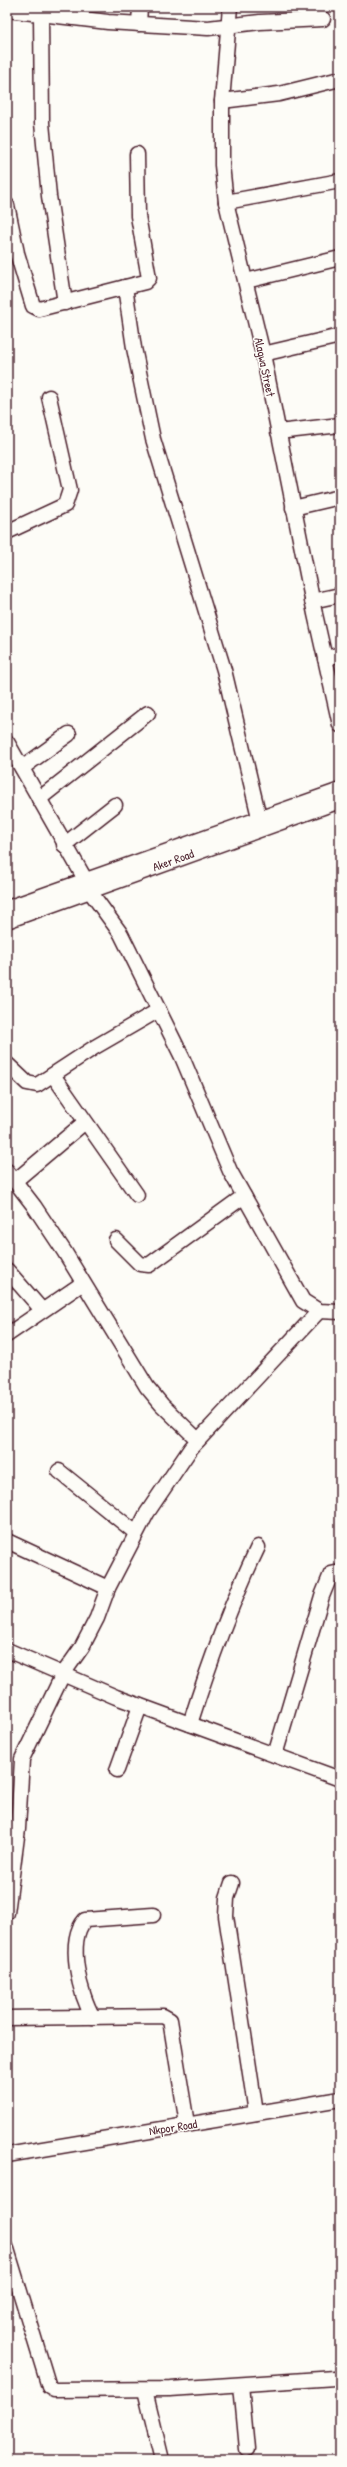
<svg xmlns="http://www.w3.org/2000/svg" width="347" height="2467" font-family="'Patrick Hand',sans-serif">
<rect width="100%" height="100%" fill="#fdfcf7"/>
<filter id="ink" filterUnits="userSpaceOnUse"><feTurbulence type="fractalNoise" baseFrequency=".025" numOctaves="2"/><feDisplacementMap in="SourceGraphic" scale="8" xChannelSelector="R" yChannelSelector="G"/><feConvolveMatrix kernelMatrix="1 2 1 2 8 2 1 2 1" color-interpolation-filters="sRGB"/></filter>
<g filter="url(#ink)">
<g fill="none" stroke-linecap="round" stroke-linejoin="round">
<defs>
<g id="minor">
<polyline points="230,7 222,101 222,165 226,202 263,354 315,614 340,725"/>
<polyline points="7,10 108,22 208,28 260,22 323,19"/>
<polyline points="41,14 42,123 49,196 65,303"/>
<polyline points="139,24 140,7"/>
<polyline points="222,101 279,94 340,79"/>
<polyline points="226,202 340,181"/>
<polyline points="7,205 17,253 33,306 39,309 145,282 149,278 138,216 137,154"/>
<polyline points="246,281 340,258"/>
<polyline points="125,287 134,348 153,439 224,670 259,817"/>
<polyline points="263,354 340,336"/>
<polyline points="278,432 340,425"/>
<polyline points="293,508 340,497"/>
<polyline points="7,532 65,505 70,490 49,397"/>
<polyline points="312,601 340,595"/>
<polyline points="325,659 340,654"/>
<polyline points="7,742 85,879"/>
<polyline points="22,768 69,734"/>
<polyline points="39,799 148,713"/>
<polyline points="64,845 115,805"/>
<polyline points="89,890 121,934 182,1057 230,1171 303,1301 319,1311 340,1312"/>
<polyline points="7,908 340,790"/>
<polyline points="7,921 340,801"/>
<polyline points="7,1064 27,1083 37,1085 95,1047 159,1010"/>
<polyline points="53,1075 137,1195"/>
<polyline points="7,1171 34,1206 64,1251 147,1387 162,1405 198,1440"/>
<polyline points="15,1181 85,1122"/>
<polyline points="116,1240 140,1264 149,1265 244,1196"/>
<polyline points="7,1270 42,1310"/>
<polyline points="7,1335 83,1283"/>
<polyline points="59,1471 136,1533"/>
<polyline points="7,1541 108,1588"/>
<polyline points="7,1650 116,1697 340,1779"/>
<path d="M190,1724C209,1664 230,1605 258,1547"/>
<polyline points="275,1755 322,1596 331,1574 340,1572"/>
<polyline points="117,1770 140,1706"/>
<polyline points="232,1883 227,1898 226,1916 256,2113"/>
<polyline points="7,1913 18,1829 22,1759 63,1674 82,1647 97,1618 108,1588 147,1513 191,1448 319,1311"/>
<path d="M93,2017C80,1995 66,1941 85,1920L153,1915"/>
<polyline points="7,2018 163,2016 170,2020 187,2124"/>
<polyline points="7,2155 340,2099"/>
<polyline points="7,2249 49,2387 54,2390 170,2389 335,2378"/>
<polyline points="241,2385 247,2449"/>
<polyline points="145,2390 162,2460"/>
</g>
</defs>
<use href="#minor" stroke="#4a1f2b" stroke-width="17"/>
<use href="#minor" stroke="#fdfcf7" stroke-width="14"/>
</g>
</g>
<g text-anchor="middle" dominant-baseline="central" stroke-width="3" stroke-linejoin="round" paint-order="stroke">
<g font-size="12" fill="#4a1f2b" stroke="#fdfcf7">
<text transform="translate(265 367) rotate(78)">Alagwa Street</text>
<text transform="translate(173 860) rotate(-20)">Aker Road</text>
<text transform="translate(173 2127) rotate(-9)">Nkpor Road</text>
</g>
</g>
<rect width="347" height="2467" fill="none" stroke="#fdfcf7" stroke-width="24"/>
<rect x="12" y="12" width="323" height="2443" fill="none" stroke="#4a1f2b" stroke-width="1.5" filter="url(#ink)"/>
</svg>
